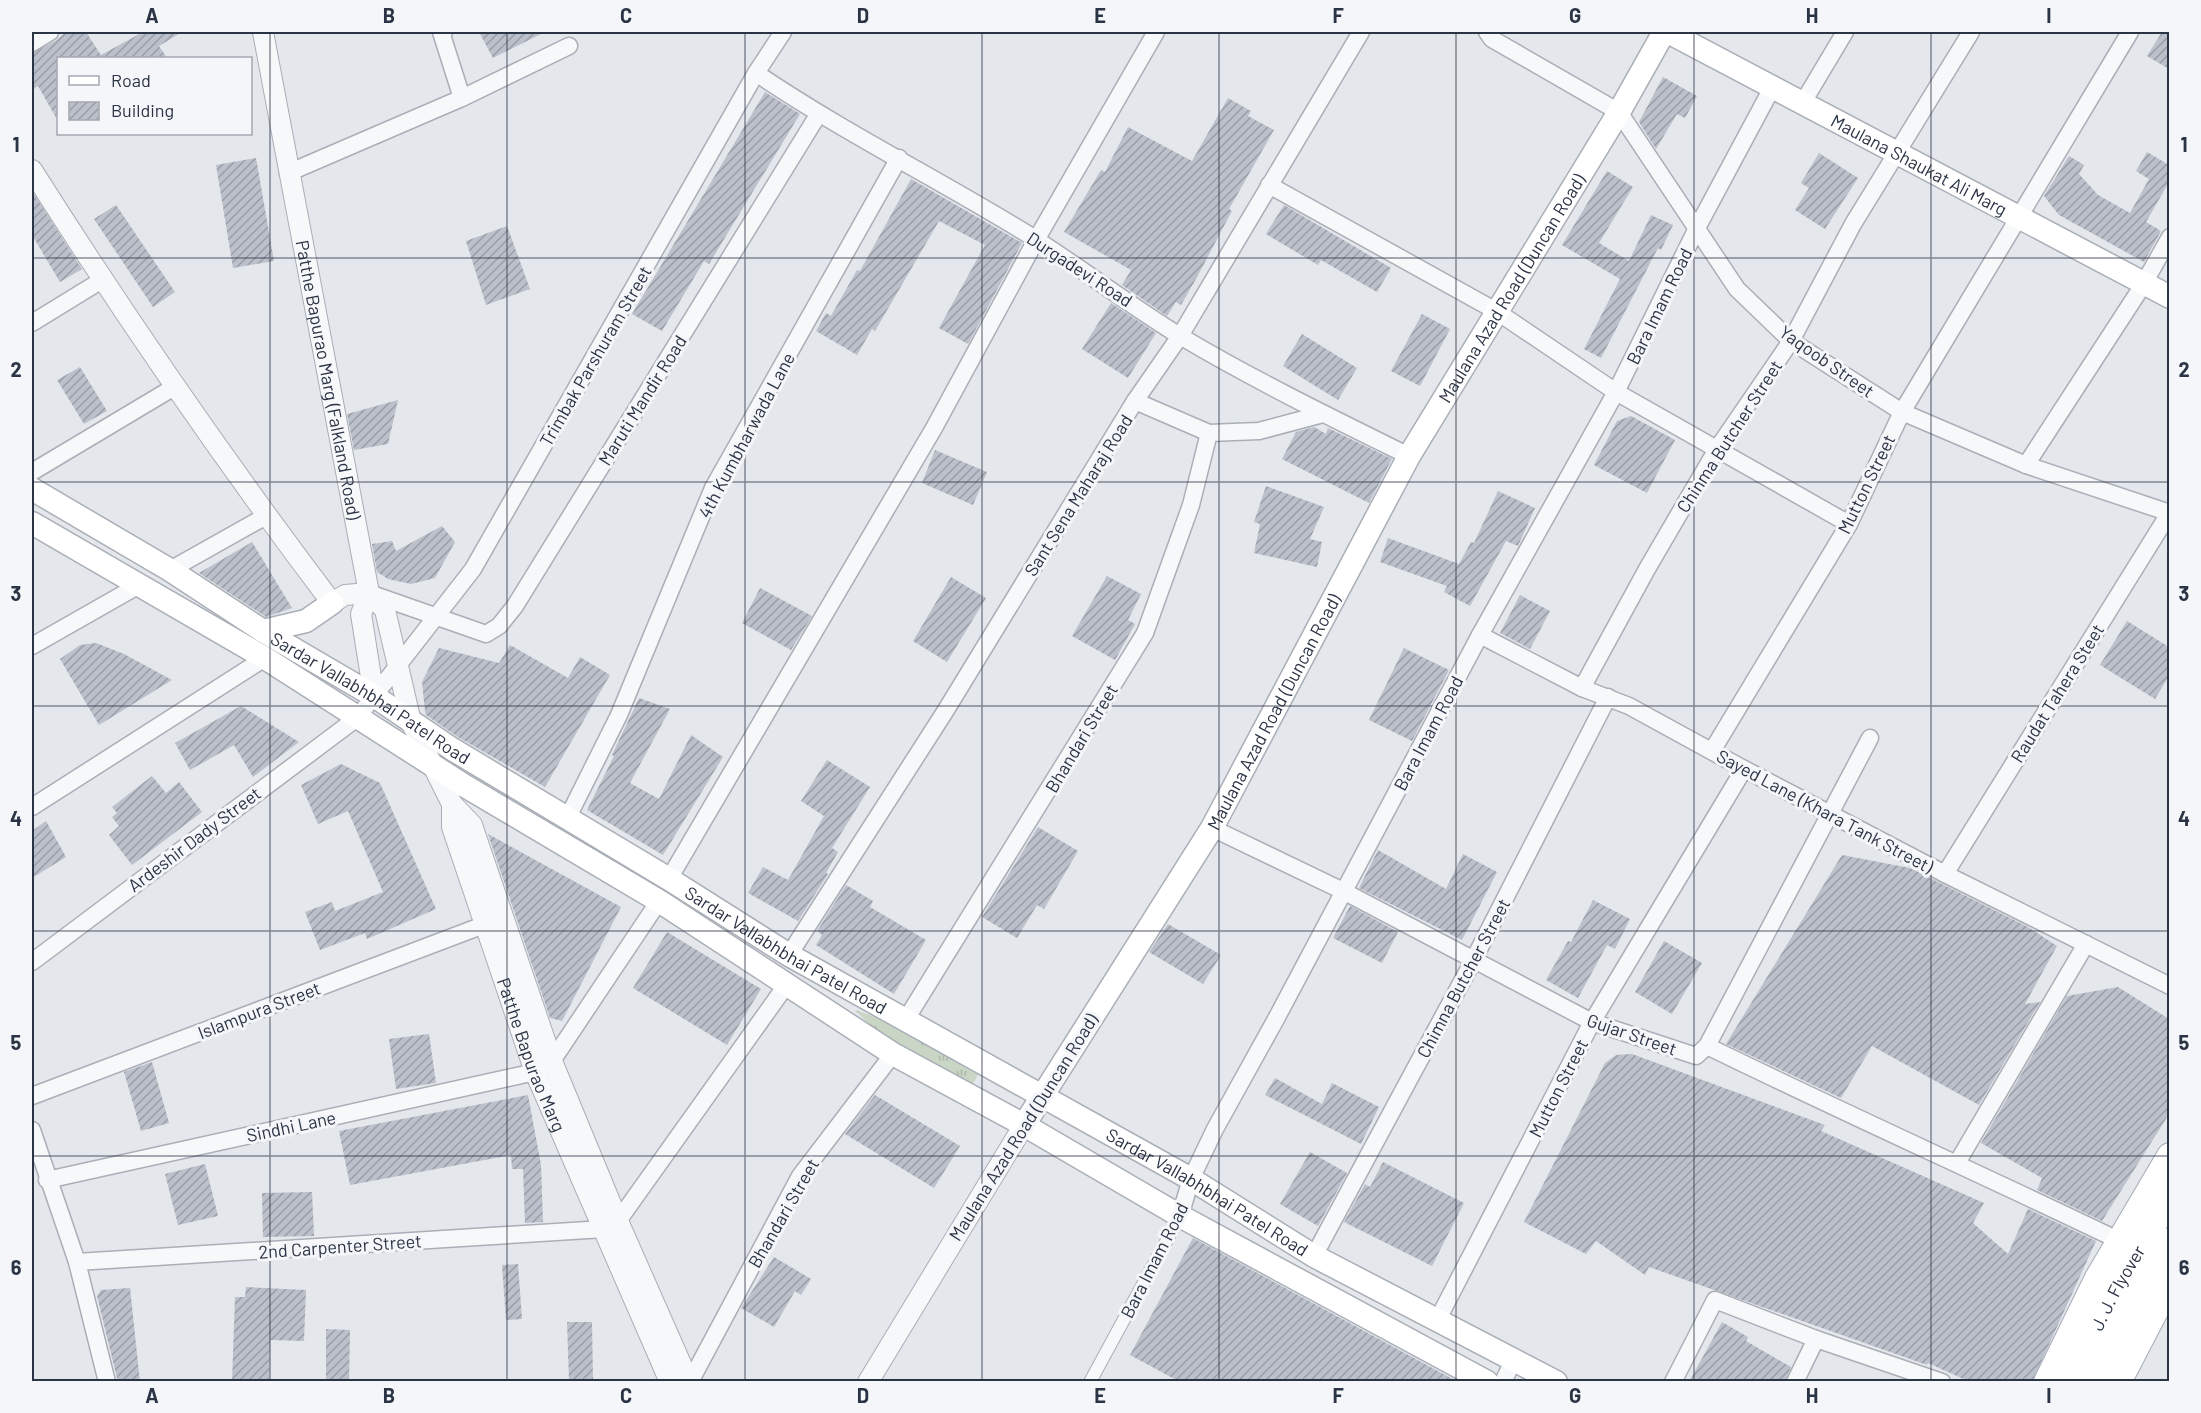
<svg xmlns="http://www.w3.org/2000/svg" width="2201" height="1413" font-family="Barlow,sans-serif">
<defs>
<pattern id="park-tufts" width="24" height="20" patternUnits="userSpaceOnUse" patternTransform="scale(1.5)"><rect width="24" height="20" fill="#c9d6c5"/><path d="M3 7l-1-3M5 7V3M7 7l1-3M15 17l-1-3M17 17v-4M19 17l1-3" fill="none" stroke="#adb8ab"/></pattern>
<pattern id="building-hatch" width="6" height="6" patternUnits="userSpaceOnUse" patternTransform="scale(1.5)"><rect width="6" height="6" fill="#bbc0ca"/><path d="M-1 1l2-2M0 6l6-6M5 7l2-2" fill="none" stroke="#989da6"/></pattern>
</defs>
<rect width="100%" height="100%" fill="#e4e7ec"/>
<polygon fill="url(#park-tufts)" points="855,1010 891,1022 978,1075 970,1089 882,1037"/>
<g fill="url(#building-hatch)">
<polygon points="66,32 86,32 101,55 143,32 182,32 159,46 167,58 58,58 58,121 38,86 32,90 32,53 55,41"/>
<polygon points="479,32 545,32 493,58"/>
<polygon points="2162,32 2169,32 2169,69 2147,56"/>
<polygon points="1663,77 1697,96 1685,118 1677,114 1656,149 1639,122"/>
<polygon points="765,92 800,114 709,264 704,261 662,331 632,314"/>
<polygon points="1228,98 1251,111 1248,116 1274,130 1229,209 1232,211 1196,279 1181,305 1176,302 1167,316 1122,285 1131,270 1064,232 1101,170 1105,172 1128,127 1192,161"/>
<polygon points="2147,152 2169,165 2169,182 2146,222 2161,231 2144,262 2059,215 2044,196 2069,156 2084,165 2079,174 2098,195 2130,213 2149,179 2136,171"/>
<polygon points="1819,153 1858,178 1825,229 1795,210 1809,188 1801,183"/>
<polygon points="256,158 274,261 233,268 216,165"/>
<polygon points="1607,171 1633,187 1599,243 1629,261 1651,215 1673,225 1661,250 1658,248 1601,358 1584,349 1620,279 1562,245"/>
<polygon points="911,179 1022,243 968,344 939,328 985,245 939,221 875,331 872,329 857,355 816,331 826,313 831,316 857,270 860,271"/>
<polygon points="32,191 82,269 60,282 32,235"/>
<polygon points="116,205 175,292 153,307 94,219"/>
<polygon points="1284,205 1391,268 1377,292 1321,260 1318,265 1266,234"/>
<polygon points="507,226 530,289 486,305 466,241"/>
<polygon points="1111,303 1156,333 1128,378 1082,349"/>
<polygon points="1422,314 1450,329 1420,386 1391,371"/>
<polygon points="1302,334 1357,368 1338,400 1283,366"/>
<polygon points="80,367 107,411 84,424 57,380"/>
<polygon points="398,400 388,444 354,450 347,414"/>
<polygon points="1631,416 1675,440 1647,493 1594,465 1617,421"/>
<polygon points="1314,427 1326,434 1328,428 1392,459 1369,503 1282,459 1296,432"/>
<polygon points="935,450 987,472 973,505 922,483"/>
<polygon points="1266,486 1324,507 1310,539 1322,542 1317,567 1254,553 1260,524 1254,522"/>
<polygon points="1498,491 1535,508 1518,546 1506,541 1470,606 1444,592 1447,586 1380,562 1388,538 1459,564 1471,542 1474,543"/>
<polygon points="442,526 455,542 435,578 411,584 388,579 377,572 372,544 392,541 396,551"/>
<polygon points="252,542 292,608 266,617 199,573"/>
<polygon points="1107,576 1141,594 1128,620 1135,624 1115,660 1072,636"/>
<polygon points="951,577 986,598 947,662 913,641"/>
<polygon points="760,588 812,616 791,650 742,623"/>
<polygon points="1520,595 1550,611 1530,649 1500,633"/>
<polygon points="2127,621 2169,647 2169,676 2155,699 2100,665"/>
<polygon points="96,643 124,654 172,680 99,725 60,659 80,645"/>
<polygon points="510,645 568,678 580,657 610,675 545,787 458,737 426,715 425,711 422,682 439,648 499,663"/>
<polygon points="1404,648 1449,670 1412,741 1369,720"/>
<polygon points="639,698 670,709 630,783 659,799 691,735 723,757 663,855 587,810 614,756 612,755"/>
<polygon points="241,706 299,742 253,777 234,745 190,770 175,743"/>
<polygon points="827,760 870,787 832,848 838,852 826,873 828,874 798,921 748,893 763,867 788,880 824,816 801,801"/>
<polygon points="341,764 380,783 436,909 367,939 365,933 320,950 305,912 332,902 335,911 383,892 348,811 318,824 301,785"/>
<polygon points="152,776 166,793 179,782 202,812 132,865 109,835 119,826 112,817 117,813 112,807"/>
<polygon points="46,821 66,857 32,878 32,831"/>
<polygon points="1038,827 1078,851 1044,909 1037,905 1017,938 982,917"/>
<polygon points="488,834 621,907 562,1021 550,1018"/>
<polygon points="1378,850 1446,889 1463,854 1497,872 1462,940 1359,888"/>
<polygon points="1842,855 1910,868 2028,927 2057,946 2025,1004 2040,1002 1979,1105 1872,1046 1841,1098 1726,1044"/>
<polygon points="846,885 873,901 870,907 926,940 894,994 816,945 822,935 817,931"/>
<polygon points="1593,900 1630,919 1615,949 1607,945 1578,998 1546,980 1568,941 1571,942"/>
<polygon points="1350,906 1398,932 1382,963 1333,938"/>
<polygon points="1168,924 1221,955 1203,984 1149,952"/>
<polygon points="667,932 761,989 727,1045 633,988"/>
<polygon points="1664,941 1702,963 1672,1014 1635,992"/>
<polygon points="2118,987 2169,1019 2169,1114 2102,1221 2037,1190 2042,1178 1981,1143 2067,996"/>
<polygon points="429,1034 436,1083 396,1089 389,1039"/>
<polygon points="1632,1054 1825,1125 1821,1131 1984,1203 1973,1223 2008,1254 2028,1209 2096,1241 2032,1382 1970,1382 1928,1363 1927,1365 1649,1267 1645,1275 1596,1241 1586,1254 1524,1222 1605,1063 1616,1055"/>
<polygon points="152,1062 169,1123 141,1131 124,1072"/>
<polygon points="1275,1078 1322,1104 1332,1083 1379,1107 1361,1144 1265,1095"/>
<polygon points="528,1095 541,1165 543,1222 525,1223 523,1169 512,1169 511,1155 350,1185 339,1131"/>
<polygon points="875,1095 960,1146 934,1188 845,1134"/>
<polygon points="1310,1152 1347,1173 1318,1226 1280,1204"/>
<polygon points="1383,1162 1464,1203 1432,1266 1344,1222 1365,1184 1370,1187"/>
<polygon points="205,1164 218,1216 178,1225 165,1174"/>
<polygon points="312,1192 314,1236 263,1237 262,1193"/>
<polygon points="1193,1238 1458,1382 1180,1382 1130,1355"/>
<polygon points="774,1257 811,1279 801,1295 795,1291 774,1327 741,1308"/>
<polygon points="518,1264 522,1319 506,1320 502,1265"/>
<polygon points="246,1287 306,1290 304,1341 270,1340 269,1382 232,1382 235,1297 245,1297"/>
<polygon points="130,1288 140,1382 118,1382 97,1296 101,1290"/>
<polygon points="567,1322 592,1322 593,1380 569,1380"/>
<polygon points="1722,1322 1748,1337 1746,1341 1791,1367 1785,1382 1689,1382"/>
<polygon points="326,1329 350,1330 349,1382 326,1382"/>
</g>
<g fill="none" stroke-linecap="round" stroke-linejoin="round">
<defs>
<polyline id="pedestrian" points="1090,1382 1180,1216"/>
<g id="minor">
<polyline points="444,32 441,32 462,98"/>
<polyline points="1487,32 1492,39 1619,112 1737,289 1791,341 1902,412 2026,465 2170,513"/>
<polyline points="32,43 50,32"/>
<path d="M756,73C846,134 944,182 1037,240C1085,271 1131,306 1180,336C1254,380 1332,418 1409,456"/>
<polyline points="1802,104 1845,32"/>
<polyline points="288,173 462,98 569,46"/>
<polyline points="1269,185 1496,311 1616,392 1849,524"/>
<polyline points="32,323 102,280"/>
<polyline points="1135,401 1209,433 1259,431 1323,414"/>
<polyline points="2026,465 2143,285 2170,237"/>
<polyline points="32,472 176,386"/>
<polyline points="170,570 266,516"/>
<polyline points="369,593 486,634 499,626 515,606 818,115"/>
<polyline points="1480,635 1582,688 1629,706 1744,769 1945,874 2170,986"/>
<polyline points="32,646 141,584"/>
<polyline points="1582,688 1647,569 1717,449 1791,341 1853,224 1971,32"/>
<polyline points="1712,751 1849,524 1902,412 2130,32"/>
<polyline points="32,807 265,658"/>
<polyline points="567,819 619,715 713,488 899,158"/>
<path d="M1212,828L1343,891L1592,1022L1696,1056L1707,1046C1844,1113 1983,1175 2120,1241"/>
<polyline points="1945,874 2170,512"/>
<polyline points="669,879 934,428 1036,240 1156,32"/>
<polyline points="789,955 946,710 1135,401 1180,336 1361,32"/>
<polyline points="32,962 357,718 473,569 756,73 783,32"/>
<polyline points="905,1021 1145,633 1191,505 1209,433"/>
<polyline points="1707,1046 1870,738"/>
<polyline points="32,1096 497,920"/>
<polyline points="32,1130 77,1262 107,1382"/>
<polyline points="1957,1163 2086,944"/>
<polyline points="47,1180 535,1072 552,1061 659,901"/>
<polyline points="1180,1216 1191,1179 1215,1129 1276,1019 1480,635 1616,392 1697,228 1772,88"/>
<polyline points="1314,1256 1473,961 1608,697"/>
<polyline points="77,1262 604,1229 618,1221 787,984"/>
<polyline points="1438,1319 1592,1022 1744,769"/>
<polyline points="690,1382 800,1176 893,1054"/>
<polyline points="1503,1382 1514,1359"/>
<polyline points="1673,1382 1715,1300 1816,1339 1942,1382"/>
<polyline points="1795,1382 1816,1339"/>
</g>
<g id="tertiary">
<path id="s1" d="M263,32L369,593L385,610L411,722L452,804V827L535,1072L670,1382"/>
<path d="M32,170C126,318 226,463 332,603L345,595L369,593"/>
<polyline points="369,593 361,614 374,696"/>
<polyline points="452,804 472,825 552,1061 618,1221 689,1382"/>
<polyline points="868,1382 1024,1125"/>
</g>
<g id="secondary">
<path id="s2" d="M1668,32L2170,297"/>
<path id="s3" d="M32,489L170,570L263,631L374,696L452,749L669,879L789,955L1191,1179L1314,1256L1556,1382"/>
<polyline points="32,523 265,658 465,786 659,901 893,1054 1024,1125 1180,1216 1487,1382"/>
<polyline points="263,631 306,621 332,603"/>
<path id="s4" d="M1024,1125L1212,828L1409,456L1619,112L1664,32"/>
</g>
<g id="primary">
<polyline points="2047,1382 2098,1278 2170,1156"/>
<path id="s5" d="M2069,1382L2116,1287L2170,1196"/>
<polyline points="2095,1382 2136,1298 2170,1241"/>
<polyline points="2118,1382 2170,1282"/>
</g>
</defs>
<use href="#pedestrian" stroke="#a9aeb7" stroke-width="14"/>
<use href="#minor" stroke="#a9aeb7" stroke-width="19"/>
<use href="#tertiary" stroke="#a9aeb7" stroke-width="22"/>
<use href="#secondary" stroke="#a9aeb7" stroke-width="25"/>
<use href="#primary" stroke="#a3abb8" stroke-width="28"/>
<use href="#pedestrian" stroke="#f7f8fa" stroke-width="12"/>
<use href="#minor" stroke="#f7f8fa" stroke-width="16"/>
<use href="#tertiary" stroke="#f7f8fa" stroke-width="20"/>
<use href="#secondary" stroke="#fff" stroke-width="22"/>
<use href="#primary" stroke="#fff" stroke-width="26"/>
</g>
<path fill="none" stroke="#2b3445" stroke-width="1.5" stroke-opacity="0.55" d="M270,32V1382M507,32V1382M745,32V1382M982,32V1382M1219,32V1382M1456,32V1382M1694,32V1382M1931,32V1382M32,258H2170M32,482H2170M32,706H2170M32,931H2170M32,1156H2170"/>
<g text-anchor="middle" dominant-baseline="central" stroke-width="6" stroke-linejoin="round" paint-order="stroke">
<g font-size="18" fill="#2b3445" stroke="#f4f6f9">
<text stroke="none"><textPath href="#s2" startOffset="284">Maulana Shaukat Ali Marg</textPath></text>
<text transform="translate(1080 269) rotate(33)">Durgadevi Road</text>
<text stroke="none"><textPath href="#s4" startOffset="969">Maulana Azad Road (Duncan Road)</textPath></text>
<text transform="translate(1659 306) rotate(-64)">Bara Imam Road</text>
<text transform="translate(595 356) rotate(-60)">Trimbak Parshuram Street</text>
<text transform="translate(1827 361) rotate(35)">Yaqoob Street</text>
<text stroke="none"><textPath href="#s1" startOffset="354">Patthe Bapurao Marg (Falkland Road)</textPath></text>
<text transform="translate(642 400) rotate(-58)">Maruti Mandir Road</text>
<text transform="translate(746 435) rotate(-62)">4th Kumbharwada Lane</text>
<text transform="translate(1729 436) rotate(-57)">Chinma Butcher Street</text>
<text transform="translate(1866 484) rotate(-64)">Mutton Street</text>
<text transform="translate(1078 495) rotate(-58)">Sant Sena Maharaj Road</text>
<text transform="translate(2057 693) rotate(-58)">Raudat Tahera Steet</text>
<text stroke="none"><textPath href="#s3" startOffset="398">Sardar Vallabhbhai Patel Road</textPath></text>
<text stroke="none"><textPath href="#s4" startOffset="483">Maulana Azad Road (Duncan Road)</textPath></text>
<text transform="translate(1428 733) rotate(-62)">Bara Imam Road</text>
<text transform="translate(1081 738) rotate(-59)">Bhandari Street</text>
<text transform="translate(1825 811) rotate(28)">Sayed Lane (Khara Tank Street)</text>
<text transform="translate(194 839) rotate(-37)">Ardeshir Dady Street</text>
<text stroke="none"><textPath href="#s3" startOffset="884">Sardar Vallabhbhai Patel Road</textPath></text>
<text transform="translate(1463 978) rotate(-62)">Chimna Butcher Street</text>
<text transform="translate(259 1010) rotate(-21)">Islampura Street</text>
<text transform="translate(1632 1034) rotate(19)">Gujar Street</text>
<text stroke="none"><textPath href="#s1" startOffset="1065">Patthe Bapurao Marg</textPath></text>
<text transform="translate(1558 1088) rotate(-63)">Mutton Street</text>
<text transform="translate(291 1126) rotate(-12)">Sindhi Lane</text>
<text transform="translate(1023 1127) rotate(-58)">Maulana Azad Road (Duncan Road)</text>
<text stroke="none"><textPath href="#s3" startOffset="1370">Sardar Vallabhbhai Patel Road</textPath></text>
<text transform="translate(783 1213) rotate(-60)">Bhandari Street</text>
<text transform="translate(340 1246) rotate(-4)">2nd Carpenter Street</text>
<text transform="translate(1154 1260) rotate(-63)">Bara Imam Road</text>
<text stroke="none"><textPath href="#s5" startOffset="106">J. J. Flyover</textPath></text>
</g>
</g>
<rect width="2201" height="1413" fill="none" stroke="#f4f6f9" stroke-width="66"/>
<rect x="57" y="57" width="195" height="78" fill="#f4f6f9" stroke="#a4a8b1" stroke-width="1.5"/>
<rect x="69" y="76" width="30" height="9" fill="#ffffff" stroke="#a4a8b1" stroke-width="1.5"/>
<text x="111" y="87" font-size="18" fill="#2b3445">Road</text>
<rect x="69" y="102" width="30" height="18" fill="url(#building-hatch)" stroke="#a4a8b1" stroke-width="1.5"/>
<text x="111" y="117" font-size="18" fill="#2b3445">Building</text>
<rect x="33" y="33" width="2135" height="1347" fill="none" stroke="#2b3445" stroke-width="2"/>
<g font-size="20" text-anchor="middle" font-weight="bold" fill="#2b3445">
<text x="152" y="23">A</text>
<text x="389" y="23">B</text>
<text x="626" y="23">C</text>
<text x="863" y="23">D</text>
<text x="1100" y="23">E</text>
<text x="1338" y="23">F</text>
<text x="1575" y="23">G</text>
<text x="1812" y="23">H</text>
<text x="2049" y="23">I</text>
<text x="16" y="152">1</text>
<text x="2184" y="152">1</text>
<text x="16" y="377">2</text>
<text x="2184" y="377">2</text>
<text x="16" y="601">3</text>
<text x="2184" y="601">3</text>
<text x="16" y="826">4</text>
<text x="2184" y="826">4</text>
<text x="16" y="1050">5</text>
<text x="2184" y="1050">5</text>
<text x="16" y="1275">6</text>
<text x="2184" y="1275">6</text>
<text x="152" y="1403">A</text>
<text x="389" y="1403">B</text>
<text x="626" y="1403">C</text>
<text x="863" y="1403">D</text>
<text x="1100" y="1403">E</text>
<text x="1338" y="1403">F</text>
<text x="1575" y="1403">G</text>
<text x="1812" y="1403">H</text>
<text x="2049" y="1403">I</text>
</g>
</svg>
